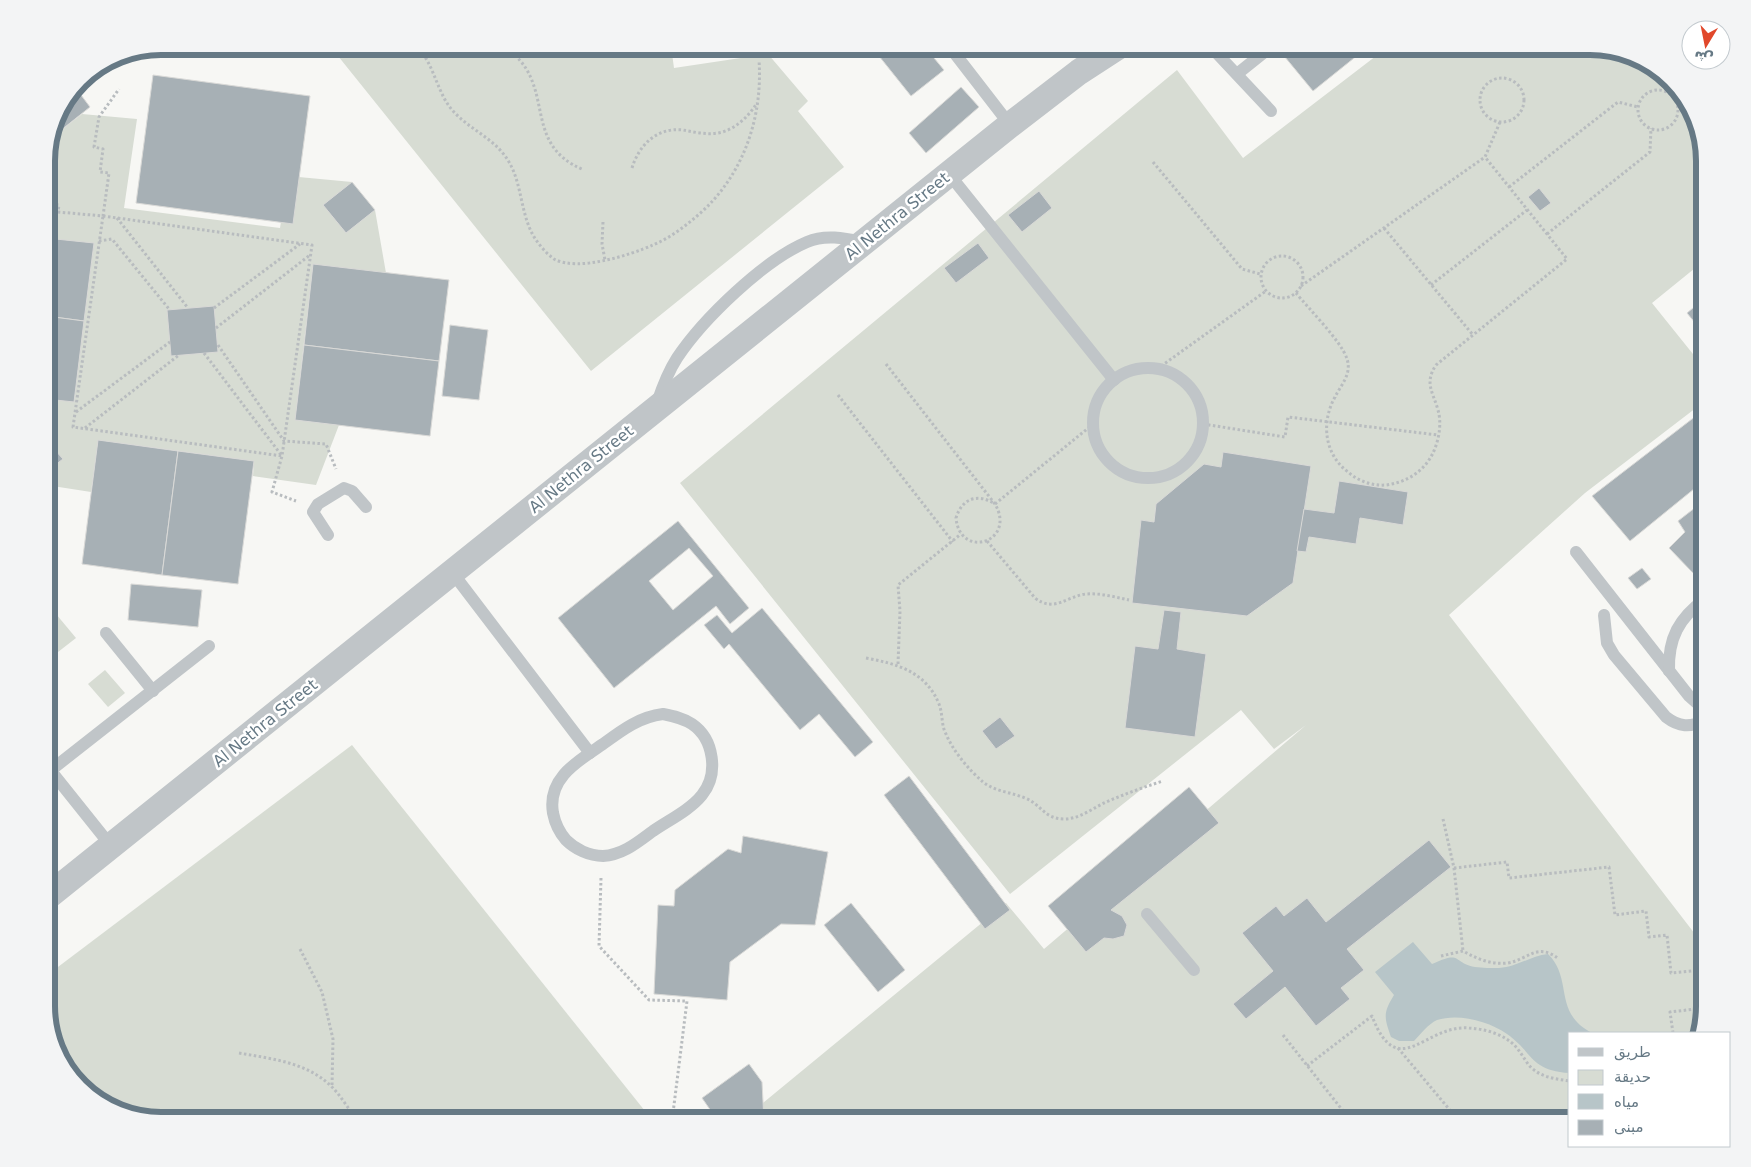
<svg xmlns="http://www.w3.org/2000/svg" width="1751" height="1167" font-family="'DejaVu Sans',Vazirmatn,sans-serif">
<rect width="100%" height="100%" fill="#f7f7f4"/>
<g fill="#d7dcd3">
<polygon points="330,46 671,46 674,68 768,54 808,101 798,111 844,167 591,371"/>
<polygon points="1389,46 1590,46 1654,66 1693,110 1705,160 1705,260 1652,303 1705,369 1705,401 1585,493 1449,615 1705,947 1705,1007 1697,1033 1570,1033 1570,1121 741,1121 1006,903 1044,949 1306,725 1274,749 1241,710 1010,894 680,483 1177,70 1243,158"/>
<polygon points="82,114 137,119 124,208 280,228 288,176 352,182 323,205 346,233 375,210 386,273 313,264 295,420 339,425 316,485 253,476 254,461 98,440 91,492 46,485 46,472 62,459 46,440 46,398 74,402 93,243 46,238 46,154 50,139"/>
<polygon points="46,602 76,638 58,652 46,638"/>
<polygon points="105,670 125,693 108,707 88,684"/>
<polygon points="352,745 653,1121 161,1121 97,1101 61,1063 46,1013 46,976"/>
</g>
<g fill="#b7c5c8">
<polygon points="681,46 702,46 703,55 683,58"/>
<path d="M1413,942L1432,964C1463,950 1451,962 1475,967C1482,968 1492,968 1499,968C1517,967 1530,956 1548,954C1574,980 1552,1012 1592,1033H1570V1073C1529,1070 1534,1053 1507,1034C1489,1021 1458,1013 1437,1020C1428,1024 1420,1035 1414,1041H1399L1391,1037C1384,1017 1383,1013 1394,995L1375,972Z"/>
</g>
<g fill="#a7b0b5" stroke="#d9d9d7" fill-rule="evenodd">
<polygon points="714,46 757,46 715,52"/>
<polygon points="871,46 924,46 944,70 911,96"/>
<polygon points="1285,46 1369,46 1313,91 1280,51"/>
<polygon points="153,75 310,96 293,224 136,203"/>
<polygon points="75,87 90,107 50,139 55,117"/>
<polygon points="961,87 979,107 926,153 909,133"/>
<polygon points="352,182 375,210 346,233 323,205"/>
<polygon points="1539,188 1551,203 1540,211 1528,197"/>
<polygon points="1039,191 1052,208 1022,232 1008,215"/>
<polygon points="46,238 94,243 84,321 46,316"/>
<polygon points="978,243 989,258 956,283 944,268"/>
<polygon points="313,264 449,280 439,361 304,345"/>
<polygon points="1705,298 1705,335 1687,313"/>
<polygon points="214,306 218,352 171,356 167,310"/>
<polygon points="46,316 84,321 74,402 46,399"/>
<polygon points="450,325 488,330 479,400 442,396"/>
<polygon points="304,345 439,361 430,436 295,420"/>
<polygon points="1705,409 1705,480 1630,541 1592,496"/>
<polygon points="46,440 63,459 46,472"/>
<polygon points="98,440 178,451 162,575 82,564"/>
<polygon points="178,451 254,461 238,584 162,575"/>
<polygon points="1223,452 1311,466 1293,583 1247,616 1132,603 1141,520 1154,522 1156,504 1204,464 1221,467"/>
<polygon points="1339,481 1408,492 1403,525 1360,518 1356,544 1309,537 1306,552 1297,551 1304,509 1334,513"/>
<polygon points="1696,507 1705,509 1705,564 1693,573 1669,548 1685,532 1678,521"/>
<path d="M678,521L749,608L730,624L716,606L614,688L558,618ZM689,548L713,576L673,610L649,581Z"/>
<polygon points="1642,568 1651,579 1637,589 1628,578"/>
<polygon points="131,584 202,590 198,627 128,620"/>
<polygon points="762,608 873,742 855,757 819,714 800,730 729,644 724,649 704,625 717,615 732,633"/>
<polygon points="1164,610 1181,612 1177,649 1206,654 1195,737 1125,728 1135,646 1158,649"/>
<polygon points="1000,717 1015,736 996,749 982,731"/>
<polygon points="909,776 1010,910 985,929 884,795"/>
<polygon points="1189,787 1219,823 1111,910 1122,916 1127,925 1124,936 1113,939 1104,938 1086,952 1048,906"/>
<polygon points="743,836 828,852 815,925 781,924 730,962 727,1000 654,994 658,905 674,906 675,890 728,849 741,853"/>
<polygon points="1429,840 1451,867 1347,949 1364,970 1341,988 1350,999 1316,1026 1285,987 1246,1019 1233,1004 1273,971 1242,933 1276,906 1284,916 1307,898 1326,922"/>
<polygon points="851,903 905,970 878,992 824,925"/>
<polygon points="749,1064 762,1082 764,1121 718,1121 702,1098"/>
</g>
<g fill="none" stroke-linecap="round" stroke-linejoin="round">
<g stroke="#b8bcbf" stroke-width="3" stroke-dasharray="2.5 2.5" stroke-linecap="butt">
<path d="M416,46C435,64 436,92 453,111C470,130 496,139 509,162C523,186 520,216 536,240C541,247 547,254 554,259C578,272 630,255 653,245C670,238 684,227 697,216C743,177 763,118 759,60"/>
<path d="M503,46C560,82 518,143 584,170"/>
<circle cx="1502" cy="100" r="22"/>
<circle cx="1658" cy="110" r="20"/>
<polyline points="1153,162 1242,269 1260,274"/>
<path d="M632,168C639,145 657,127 683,130C694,132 706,135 718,133C735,130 748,117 757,103"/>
<polyline points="1509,187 1618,102 1638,107"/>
<polyline points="46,203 59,205 58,212 103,216 109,173 100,172 103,149 94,147 99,117 119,89"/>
<polygon points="103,216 312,245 282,456 73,427"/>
<polyline points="117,218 188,308"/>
<polyline points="603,222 602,244 605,260"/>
<polyline points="1384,228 1473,335"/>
<polyline points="1547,234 1650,152 1651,128"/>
<polyline points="99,241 112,239 169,309"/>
<circle cx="1282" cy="277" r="21"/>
<polyline points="1431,285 1527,210"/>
<polyline points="1301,286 1485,157"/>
<path d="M1296,293C1308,308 1342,342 1347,359C1352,374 1341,385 1335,397C1321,422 1324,454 1348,472C1358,481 1372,486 1386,485C1402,483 1416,476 1426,464C1437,451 1443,427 1438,410C1433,392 1424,383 1436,365L1567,259L1485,157L1500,122"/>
<polyline points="214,308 300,244"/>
<polyline points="216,328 310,255"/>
<polyline points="218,345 284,441 326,444 336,469"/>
<polyline points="204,353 282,456 272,492 296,501"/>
<path d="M886,364L995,504C1017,542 960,560 956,518C962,498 978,493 995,504"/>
<polyline points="1157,369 1266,291"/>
<polyline points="838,395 953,542"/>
<polyline points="76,412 170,342"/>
<polyline points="1203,424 1285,437 1288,417 1438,435"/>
<polyline points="85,428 179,355"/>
<polyline points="995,504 1092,425"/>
<path d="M987,541L1035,598C1054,613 1067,596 1086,594C1101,593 1115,597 1129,600"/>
<path d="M866,658C898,664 926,672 939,704C943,714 941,725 946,734C953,751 969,770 983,782C996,792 1011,792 1025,798C1041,804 1044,819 1064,819C1080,819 1093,808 1106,802C1125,794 1144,787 1163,781"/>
<polyline points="898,664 900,611 898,585 961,534"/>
<polyline points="1443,819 1454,868 1463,951"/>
<polyline points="1454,868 1507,862 1509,878 1609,867 1615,915 1646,911 1649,937 1667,935 1671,973 1702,970 1705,996"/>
<polyline points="601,878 599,946 649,1000 687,1001 672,1121"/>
<polyline points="300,949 322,992 333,1039 332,1086"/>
<path d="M1441,956L1463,951C1477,959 1492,965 1508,963C1529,959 1537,942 1559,959"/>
<polyline points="1673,1033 1670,1012 1704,1008"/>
<polyline points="1283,1035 1351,1121"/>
<polyline points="1398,1048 1459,1121"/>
<path d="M239,1053C272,1059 307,1062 332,1087C342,1097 349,1111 359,1121"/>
<path d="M1307,1066L1372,1016C1398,1084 1425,1024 1469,1028C1484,1029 1500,1033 1512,1043C1519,1049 1523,1057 1528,1064C1538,1077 1555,1079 1570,1081"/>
</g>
<g stroke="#c0c5c8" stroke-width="12">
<polyline points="949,46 1010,125"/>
<polyline points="1210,46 1271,111"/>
<polyline points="1237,74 1272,46"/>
<polyline points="949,174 1114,380"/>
<circle cx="1148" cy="423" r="55"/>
<path d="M657,403C662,388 668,372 677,358C703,319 764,260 807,242C825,234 844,238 863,242"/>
<polyline points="328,535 313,512 318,504 344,488 352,491 366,507"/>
<polyline points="1576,552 1689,696 1698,704 1705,706"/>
<polyline points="452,572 590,753"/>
<path d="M1604,615L1607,643L1614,655L1666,717C1679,727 1690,728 1705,720"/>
<polyline points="106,633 153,691"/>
<path d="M1669,671C1668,638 1679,618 1705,599"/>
<path d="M663,714C673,716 683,718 692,724C714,739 719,774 702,795C690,810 669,820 653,831C638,842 623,855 603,856C589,856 575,849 566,840C559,832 555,823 553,813C547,778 578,761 603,744C622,730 639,717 663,714Z"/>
<polyline points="51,771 111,846"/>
<polyline points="46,774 209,646"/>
<polyline points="1147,914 1194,970"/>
</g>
<polyline stroke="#c0c5c8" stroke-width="26" points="46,898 1010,125 1079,72 1119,46"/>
</g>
<g text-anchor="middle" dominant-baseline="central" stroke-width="5" stroke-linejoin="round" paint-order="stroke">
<g font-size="16" fill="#667985" stroke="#fff">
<text transform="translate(897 216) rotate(-39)">Al Nethra Street</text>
<text transform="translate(581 469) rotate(-39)">Al Nethra Street</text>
<text transform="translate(265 723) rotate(-39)">Al Nethra Street</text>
</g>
</g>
<path d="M0 0H1751V1167H0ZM161 55H1590A106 106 0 0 1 1696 161V1006A106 106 0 0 1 1590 1112H161A106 106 0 0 1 55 1006V161A106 106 0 0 1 161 55Z" fill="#f3f4f5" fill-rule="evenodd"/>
<path fill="none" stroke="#667985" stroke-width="6" d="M161 55H1590A106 106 0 0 1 1696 161V1006A106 106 0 0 1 1590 1112H161A106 106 0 0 1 55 1006V161A106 106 0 0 1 161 55Z"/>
<rect x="1568" y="1032" width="162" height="115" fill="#ffffff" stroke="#c2c9ce"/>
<rect x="1578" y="1048" width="25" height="8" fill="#c0c5c8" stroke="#c2c9ce"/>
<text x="1614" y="1057" font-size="15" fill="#667985">طريق</text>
<rect x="1578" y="1070" width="25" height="15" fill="#d7dcd3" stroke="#c2c9ce"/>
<text x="1614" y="1082" font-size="15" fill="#667985">حديقة</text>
<rect x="1578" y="1094" width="25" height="15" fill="#b7c5c8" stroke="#c2c9ce"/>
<text x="1614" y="1107" font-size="15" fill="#667985">مياه</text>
<rect x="1578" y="1120" width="25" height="15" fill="#a7b0b5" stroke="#c2c9ce"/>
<text x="1614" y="1132" font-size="15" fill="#667985">مبنى</text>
<g transform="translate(1706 45) rotate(190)"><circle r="24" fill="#ffffff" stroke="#c2c9ce"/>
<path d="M0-4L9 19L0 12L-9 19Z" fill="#e1482b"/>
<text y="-8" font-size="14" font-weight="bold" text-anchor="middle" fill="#667985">ش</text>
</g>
</svg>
